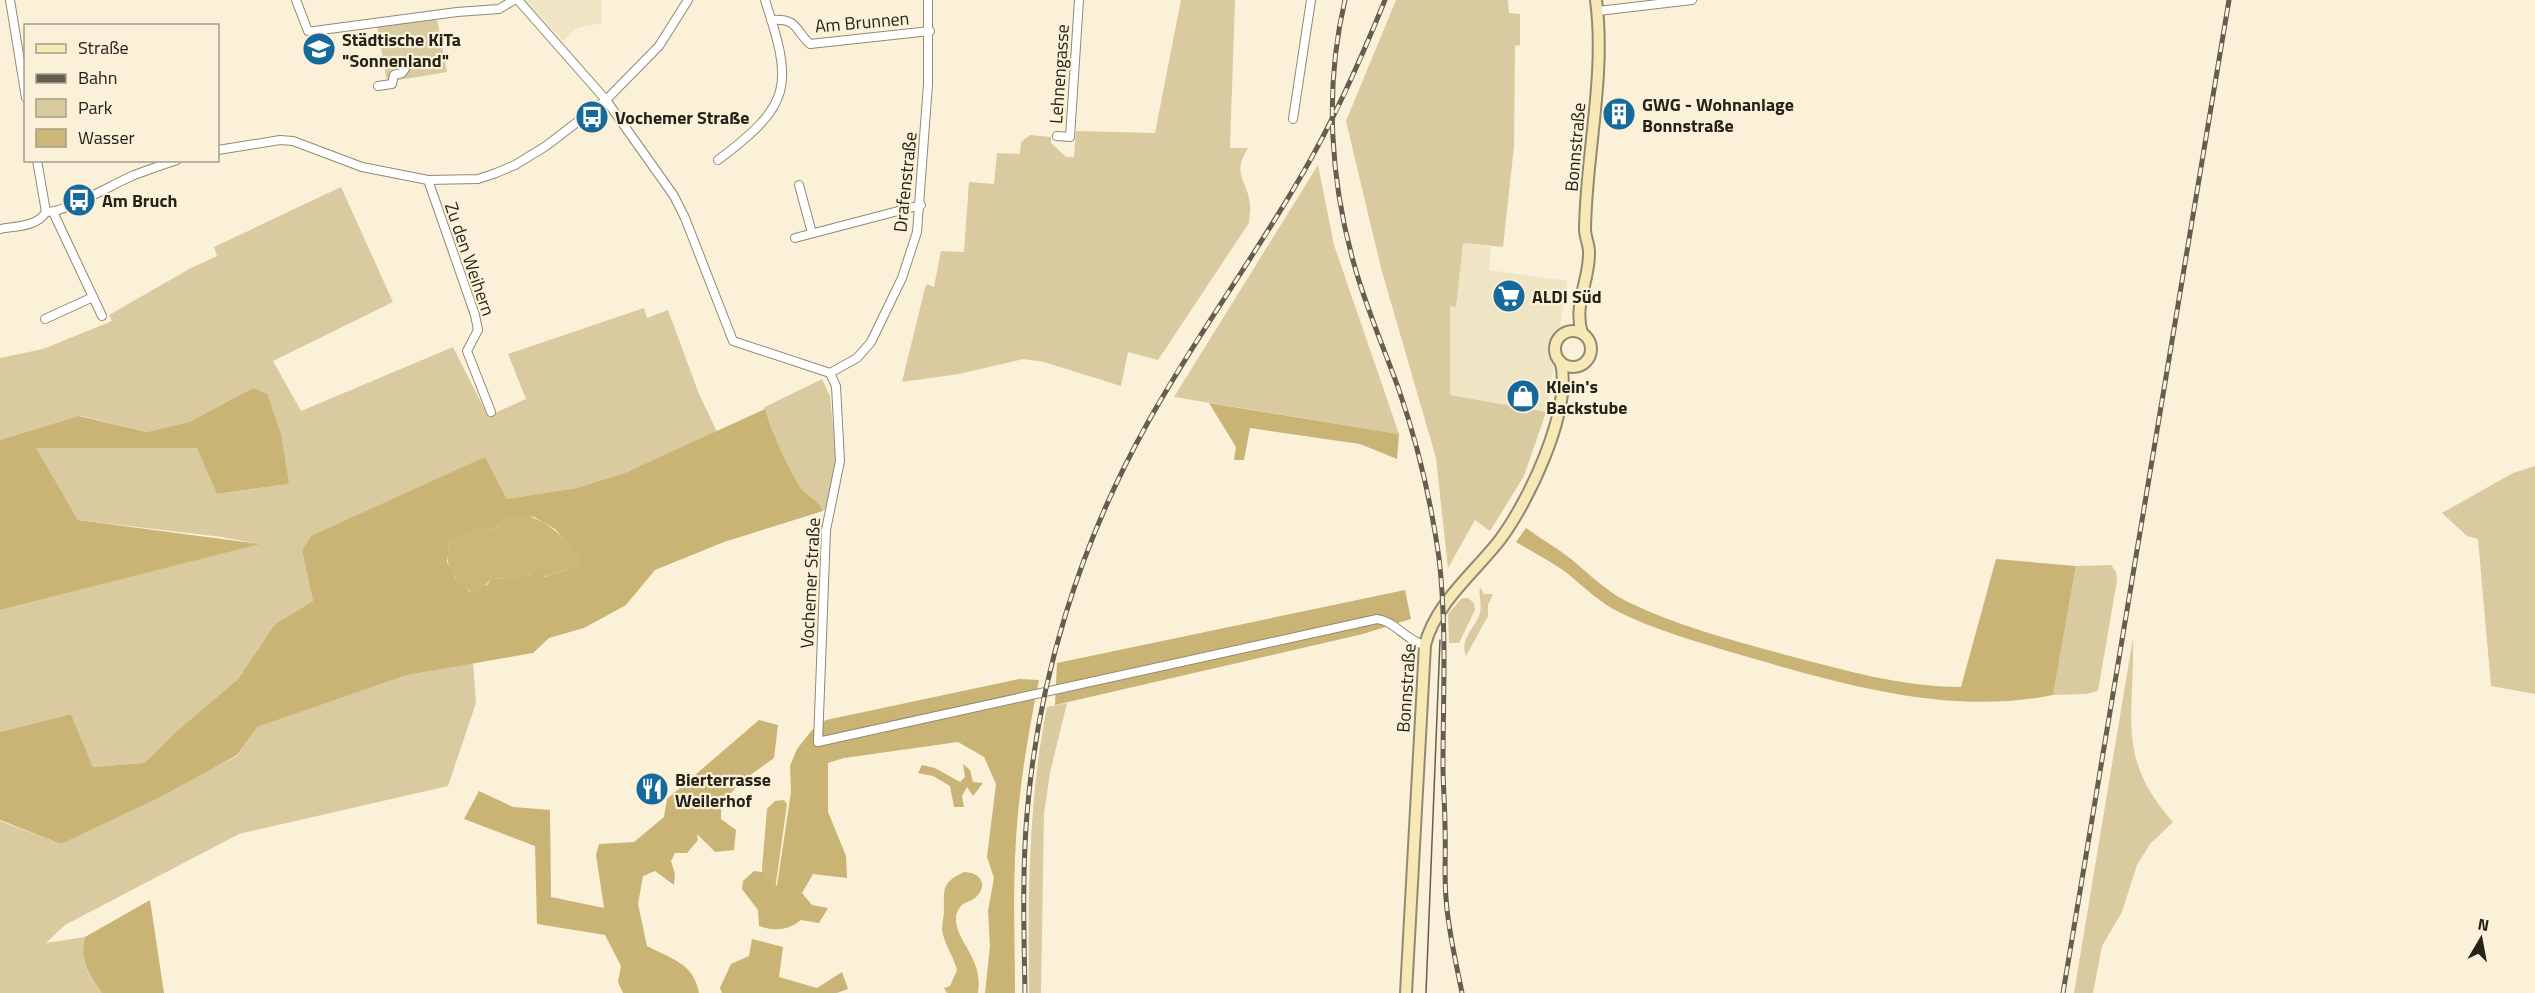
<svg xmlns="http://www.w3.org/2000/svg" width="2535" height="993" font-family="'Titillium Web',sans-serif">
<rect width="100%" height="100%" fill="#faf1d8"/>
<g fill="#efe4c4">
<polygon points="526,0 601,0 602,23 577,28 563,41"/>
<polygon points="1463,243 1491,247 1489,270 1567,281 1548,404 1544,412 1450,395 1450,306 1456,306"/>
</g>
<g fill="#d9caa0">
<path d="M1181,0H1235L1230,148H1248C1231,175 1247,179 1250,204C1251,210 1249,217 1249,223L1158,360L1128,352L1121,386L1044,362L1023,359L959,374L902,382L925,288L927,284L934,287L941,251L964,252L969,182L994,184L997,153L1020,154L1021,142L1030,135L1051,137V143L1066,157H1074L1076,131L1155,133Z"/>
<polygon points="1396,0 1508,0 1509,13 1520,14 1520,45 1515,46 1514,146 1503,247 1463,243 1456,307 1450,306 1450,395 1546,412 1524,476 1490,531 1475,520 1448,568 1436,458 1381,268 1346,121"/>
<polygon points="437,19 447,72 387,82 377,26"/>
<polygon points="1318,165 1334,245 1399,434 1174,397"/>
<polygon points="341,187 393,302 273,361 301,411 453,347 488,416 526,399 508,354 644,308 647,318 668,310 699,394 717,432 627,472 577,488 507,499 485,457 302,551 313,601 275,624 238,679 177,731 144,763 93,767 71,714 0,732 0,610 258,544 222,537 78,520 35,448 197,448 218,494 289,484 253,388 189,422 147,432 82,416 0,440 0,358 43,349 112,321 109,315 191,268 217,256 214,247"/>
<path d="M822,379L830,396L836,460L826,508L823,511C817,498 807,497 800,487C786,464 773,435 765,409L763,408Z"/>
<polygon points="2535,466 2535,694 2491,686 2478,539 2467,536 2442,513 2513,473"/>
<polygon points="2111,565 2116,572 2117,580 2098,691 2086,694 2053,695 2076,566"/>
<path d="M1480,587L1484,594H1493L1488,605V616L1466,656C1460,639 1473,630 1479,616C1483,606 1478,597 1480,587Z"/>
<polygon points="1462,598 1468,598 1474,603 1475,610 1459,643 1449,643 1448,614"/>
<path d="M2133,638C2135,717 2115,757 2173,822L2150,844L2137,865L2122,912L2102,946L2093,993H2074Z"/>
<path d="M473,663L476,703L448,786L239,834L65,925L46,943L85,937C79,962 87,974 102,993H0V821L61,844L237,756L256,727L407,675Z"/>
<path d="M1067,703L1050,773L1044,814L1041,993H1029C1028,897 1028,802 1047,707Z"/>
</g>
<g fill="#c9b475" fill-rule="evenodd">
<polygon points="253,388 267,394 281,434 289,484 217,494 197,448 36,448 78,520 260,544 0,610 0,440 79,416 147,432 189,422"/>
<polygon points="1209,403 1399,434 1397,459 1360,444 1250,428 1244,460 1234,460 1236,447"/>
<path d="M765,409C773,435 786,464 800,487C807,497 817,498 823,511L724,542L655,570L626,605L584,628L549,638L533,653L407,675L257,727L237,755L162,796L61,844L0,820V732L71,714L93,767L144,763L177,731L238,679L275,624L313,601L302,551L311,536L485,457L507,499L577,488L627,472ZM509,516L534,517L555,529L574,551L569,569L544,577L536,569C524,581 508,579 492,578L487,585L470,592L455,578L447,562L450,541C462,532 479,527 494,530Z"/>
<path d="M1526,528C1541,539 1557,548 1571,559C1589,574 1605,590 1626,601C1676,626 1732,640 1786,655C1844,670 1901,687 1961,687L1996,559L2076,566L2053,695C1949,716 1841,684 1741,655C1698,642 1653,630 1613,609C1594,598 1580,583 1563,570C1548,560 1531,551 1516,542Z"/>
<polygon points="1405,590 1411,619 1363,634 1055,705 1057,663"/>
<path d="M1019,679L1039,680C1027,739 1017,799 1015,859C1013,904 1015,948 1015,993H985L990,946L988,911L994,878L987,857L996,784L984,757L958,742L844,758L828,763V812L846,856L847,878L813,874L802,893L812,905L828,908L819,923L801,920C788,931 774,931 759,926L758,910L742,889L743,881L754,871L770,873L777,886L791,792L790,766L797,749L812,730L826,720Z"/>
<path d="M759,720L778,725L774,758L739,783L721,806V819L736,830L734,850L715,852L697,834L698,840L687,853H675L671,861L675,874L674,885L655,871L643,876L638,904L647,946C671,959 694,963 699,993H623L618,982L621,966L605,935L537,924L535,846L464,819L479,791L513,807L550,810L551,897L604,908L596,855L599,844L634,842L664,817L667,799Z"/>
<polygon points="963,764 970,770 973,782 983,783 973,796 967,787 962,796 964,807 954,807 950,786 933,776 918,773 922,765 935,768 960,782 965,777"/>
<path d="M150,900L164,993H102C88,974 79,961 85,937Z"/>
<polygon points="752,939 783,947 779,977 817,988 842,972 848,989 837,993 722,993 720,988 731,964 749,956"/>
</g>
<g fill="#ccb778">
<path d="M519,515C547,517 565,539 581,559L579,566L543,577L536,570L519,580L492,578L477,595C465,590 448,574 448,560C447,554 450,547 450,541C464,530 475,527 494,530L509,516Z"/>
<polygon points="784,800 787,804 776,883 763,877 762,869 767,809 775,801"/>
<path d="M964,872C981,872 989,886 975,898C971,901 966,902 962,905C959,908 956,913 956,917C954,940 984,958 978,993H947L944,988L950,986L957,970C954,957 943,942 942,929C942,923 944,916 944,910C944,887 942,883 964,872Z"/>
</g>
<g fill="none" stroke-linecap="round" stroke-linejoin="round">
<defs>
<g id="minor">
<polyline points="10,0 26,98"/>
<polyline points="296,0 308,31 314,31 457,12 499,9 514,0"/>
<path d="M518,0L606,100L674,196L685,218L733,341L830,373L836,386L840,461L826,530L818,742L1377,619C1395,621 1406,641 1425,645"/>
<polyline points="1598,11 1692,0"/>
<path d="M771,20C799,18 795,31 810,44L930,31"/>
<polyline points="378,86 392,84 394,75 402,73 407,66"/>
<polyline points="1293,119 1311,0"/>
<polyline points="1057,136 1070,137 1079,0"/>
<polyline points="218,150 280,140 293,141 362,167 428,180 478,179 496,173 515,165 546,146 606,100 659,46 688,0"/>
<polyline points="37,160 46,212"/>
<path d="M718,160C793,104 793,85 765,0"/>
<polyline points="428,180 475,315 478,330 467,351 491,412"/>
<polyline points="799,185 812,233"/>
<path d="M46,212C67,212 111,185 132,176C147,170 162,165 177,160"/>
<polyline points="53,212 102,316"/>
<path d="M0,229C15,226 37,227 46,212"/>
<polyline points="795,238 921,205"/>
<polyline points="45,319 93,297"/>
<polyline points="830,373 857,358 871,342 902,278 917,232 928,84 928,0"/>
</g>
<g id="secondary">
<circle cx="1573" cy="349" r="18"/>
<path d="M1582,333C1573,305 1590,279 1589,252C1589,244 1585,237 1585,229C1586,153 1606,76 1596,0"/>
<path d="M1406,993L1425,645C1435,604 1473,574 1499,541C1528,503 1572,411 1561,363"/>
</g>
</defs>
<use href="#minor" stroke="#918972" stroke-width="10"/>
<use href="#secondary" stroke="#918972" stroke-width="14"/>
<use href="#minor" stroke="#fff" stroke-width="8"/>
<use href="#secondary" stroke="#f6e9b5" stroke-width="10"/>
<polyline stroke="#635e50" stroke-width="1.5" points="1426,993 1440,640"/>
<defs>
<g id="rail">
<path d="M1345,0C1324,89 1330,183 1356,271C1368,312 1385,351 1399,390C1418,445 1431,501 1439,558C1447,628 1443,696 1443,766C1443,786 1445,806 1445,827C1446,851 1444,874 1446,898C1448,930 1456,962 1462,993"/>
<path d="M1025,993C1024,933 1022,874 1027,814C1038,678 1080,544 1147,424C1195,337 1255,257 1304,171C1336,116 1361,59 1385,0"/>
<polyline points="2063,993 2229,0"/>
</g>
</defs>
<use href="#rail" stroke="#635e50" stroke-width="5"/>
<use href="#rail" stroke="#faf1d8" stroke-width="3" stroke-dasharray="9" stroke-linecap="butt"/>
</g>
<defs>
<symbol id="school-disc" viewBox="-11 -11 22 22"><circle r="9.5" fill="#16699b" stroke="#faf1d8"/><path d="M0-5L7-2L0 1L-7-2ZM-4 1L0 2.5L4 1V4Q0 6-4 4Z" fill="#fff"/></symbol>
<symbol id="building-disc" viewBox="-11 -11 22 22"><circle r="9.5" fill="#16699b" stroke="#faf1d8"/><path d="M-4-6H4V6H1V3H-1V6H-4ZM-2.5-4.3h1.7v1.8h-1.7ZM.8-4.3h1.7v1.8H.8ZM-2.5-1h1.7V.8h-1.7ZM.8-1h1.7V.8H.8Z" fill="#fff"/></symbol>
<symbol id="bus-disc" viewBox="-11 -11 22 22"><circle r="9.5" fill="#16699b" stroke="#faf1d8"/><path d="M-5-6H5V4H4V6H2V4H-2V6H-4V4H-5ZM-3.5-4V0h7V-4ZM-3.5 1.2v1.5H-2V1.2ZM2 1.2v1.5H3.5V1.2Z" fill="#fff"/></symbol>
<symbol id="supermarket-disc" viewBox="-11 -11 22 22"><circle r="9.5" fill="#16699b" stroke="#faf1d8"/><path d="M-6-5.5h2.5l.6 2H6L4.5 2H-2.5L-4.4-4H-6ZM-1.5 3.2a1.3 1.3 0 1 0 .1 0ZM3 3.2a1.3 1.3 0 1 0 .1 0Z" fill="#fff"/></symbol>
<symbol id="shop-disc" viewBox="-11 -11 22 22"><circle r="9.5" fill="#16699b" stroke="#faf1d8"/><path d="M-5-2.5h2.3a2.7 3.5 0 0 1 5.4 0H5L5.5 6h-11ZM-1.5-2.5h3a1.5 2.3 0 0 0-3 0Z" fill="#fff"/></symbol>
<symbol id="restaurant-disc" viewBox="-11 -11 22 22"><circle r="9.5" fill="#16699b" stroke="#faf1d8"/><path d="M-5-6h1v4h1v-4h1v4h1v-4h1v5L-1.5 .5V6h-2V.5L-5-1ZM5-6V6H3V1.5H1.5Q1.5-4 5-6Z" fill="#fff"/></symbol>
</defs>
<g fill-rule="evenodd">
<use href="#school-disc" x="300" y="30" width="38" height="38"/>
<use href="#building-disc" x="1600" y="95" width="38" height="38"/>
<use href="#bus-disc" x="573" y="98" width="38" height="38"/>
<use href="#bus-disc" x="60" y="181" width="38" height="38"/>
<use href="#supermarket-disc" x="1490" y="277" width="38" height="38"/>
<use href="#shop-disc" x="1504" y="377" width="38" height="38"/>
<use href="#restaurant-disc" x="633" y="770" width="38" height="38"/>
</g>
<g text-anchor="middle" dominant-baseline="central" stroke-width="4.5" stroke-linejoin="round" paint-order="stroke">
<g font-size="18" fill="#252219" stroke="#faf1d8">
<text transform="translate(862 22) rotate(-5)">Am Brunnen</text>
<text transform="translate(1059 74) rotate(-86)">Lehnengasse</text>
<text transform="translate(1575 147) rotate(-85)">Bonnstraße</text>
<text transform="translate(905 182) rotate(-84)">Drafenstraße</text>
<text transform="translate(470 259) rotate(71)">Zu den Weihern</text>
<text transform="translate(810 583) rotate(-87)">Vochemer Straße</text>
<text transform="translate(1406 688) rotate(-86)">Bonnstraße</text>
</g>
<g font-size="18" font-weight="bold" fill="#252219" stroke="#faf1d8" text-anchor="start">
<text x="342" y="39">Städtische KiTa<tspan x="342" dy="21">"Sonnenland"</tspan></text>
<text x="1642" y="104">GWG - Wohnanlage<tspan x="1642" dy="21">Bonnstraße</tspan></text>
<text x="615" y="117">Vochemer Straße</text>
<text x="102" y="200">Am Bruch</text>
<text x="1532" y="296">ALDI Süd</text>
<text x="1546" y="386">Klein's<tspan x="1546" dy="21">Backstube</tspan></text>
<text x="675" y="779">Bierterrasse<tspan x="675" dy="21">Weilerhof</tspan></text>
</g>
</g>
<rect x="24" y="24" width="195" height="138" fill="#faf1d8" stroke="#a59e8c" stroke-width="1.5"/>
<rect x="36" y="44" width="30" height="9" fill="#f6e9b5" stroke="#a59e8c" stroke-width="1.5"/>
<text x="78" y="54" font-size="18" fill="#252219">Straße</text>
<rect x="36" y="74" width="30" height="9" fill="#635e50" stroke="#a59e8c" stroke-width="1.5"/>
<text x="78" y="84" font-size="18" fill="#252219">Bahn</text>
<rect x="36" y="99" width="30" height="18" fill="#d9caa0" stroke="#a59e8c" stroke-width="1.5"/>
<text x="78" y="114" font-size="18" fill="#252219">Park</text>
<rect x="36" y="129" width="30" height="18" fill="#ccb778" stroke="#a59e8c" stroke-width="1.5"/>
<text x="78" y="144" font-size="18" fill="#252219">Wasser</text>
<g transform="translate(2481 939) rotate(10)" stroke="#faf1d8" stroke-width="4.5" paint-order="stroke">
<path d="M0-4.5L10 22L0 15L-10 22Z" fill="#252219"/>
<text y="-9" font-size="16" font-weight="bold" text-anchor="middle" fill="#252219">N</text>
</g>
</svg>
